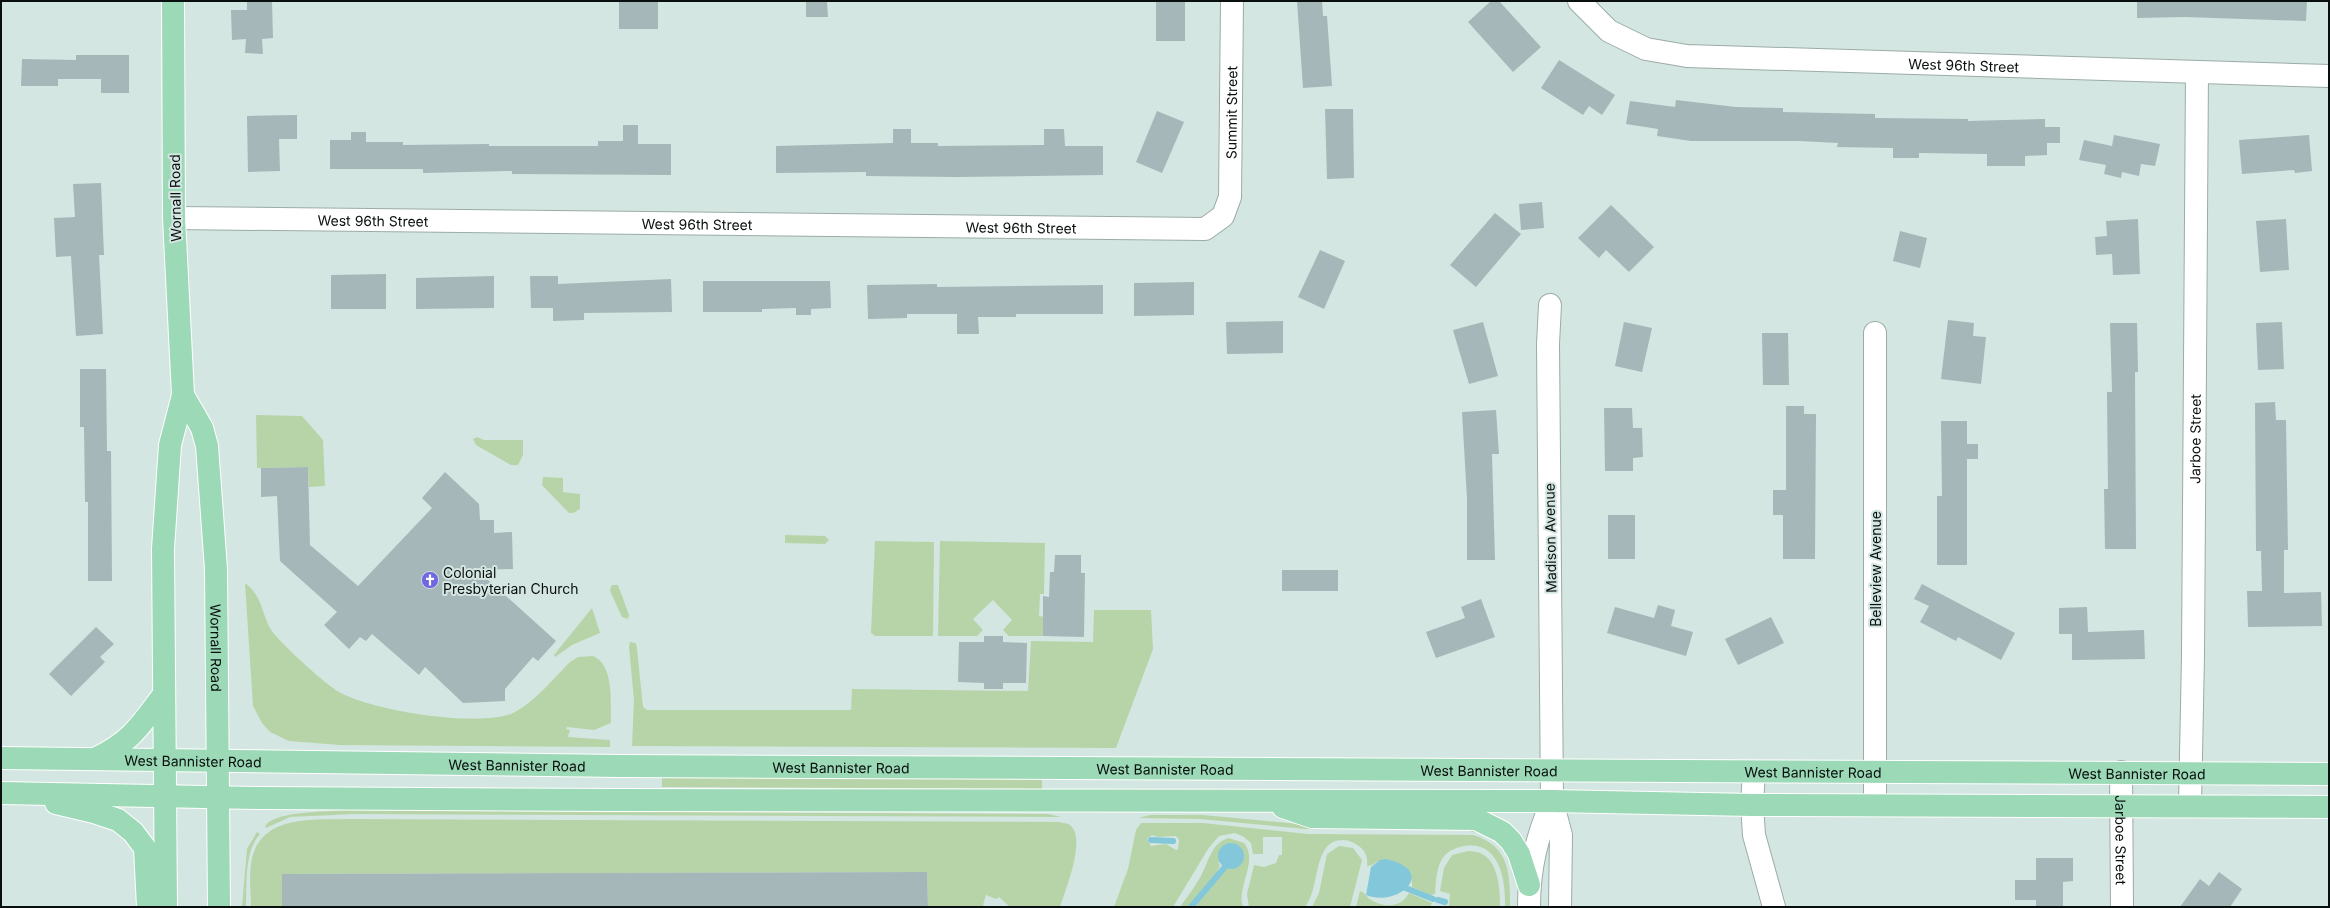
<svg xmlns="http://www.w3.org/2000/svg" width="2330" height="908" font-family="Inter,sans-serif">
<rect width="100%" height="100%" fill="#d4e6e1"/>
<g fill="#b6d4a8" fill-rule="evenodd">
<polygon points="256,415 302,416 323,440 325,486 309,487 308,467 257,468"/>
<polygon points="477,437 484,440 523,440 523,455 518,465 511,465 476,445 473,439"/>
<polygon points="543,477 563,478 563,492 580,494 580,509 573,513 569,513 542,485"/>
<polygon points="785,535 825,536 829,540 825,544 785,543"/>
<polygon points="875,541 934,542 933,636 875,636 871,633"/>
<polygon points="940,541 1045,543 1044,594 1040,594 1039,616 1045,617 1044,636 1009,636 1003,630 1012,620 993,600 973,619 983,630 977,636 938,636"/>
<path d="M245,583C266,599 260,618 276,636C287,649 325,684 339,692C373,711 476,727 511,714C532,705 554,678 570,662L578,657L593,656C615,666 610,703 611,723L594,730L567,727L566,729L570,730L568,737L610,740V747L340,745L289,741L270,732L262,723L253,706Z"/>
<polygon points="613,585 618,585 629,615 628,619 622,617 610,591 611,586"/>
<polygon points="592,608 600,633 572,645 555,657 554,655"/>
<polygon points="1094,610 1151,610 1153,649 1116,748 632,746 634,700 629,647 630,642 636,643 637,649 643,707 647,710 851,710 852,689 1028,691 1031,641 1093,642"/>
<polygon points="662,777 1042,779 1042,789 670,787 662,787"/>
<path d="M344,810L1048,814L1061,817L354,814L290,817L266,828L265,827C271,811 328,812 344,810Z"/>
<polygon points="1150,815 1203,815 1309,825 1470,827 1483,834 1464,830 1305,829 1200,819 1139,818"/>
<path d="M350,819L1058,822C1062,823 1067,823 1070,825C1087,838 1065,891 1060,907H1010L999,897L996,899L986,895L983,905L987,907H928L927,872L282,874V907H251C251,891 248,870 253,855C265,814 317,820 350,819Z"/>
<path d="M1141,823H1203L1308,834L1473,835C1510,846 1510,874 1510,907H1505C1506,879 1499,837 1460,847C1452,849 1445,853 1441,861C1436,871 1436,883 1435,894L1430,895L1412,887C1414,871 1395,856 1379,861C1375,862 1373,866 1367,866C1368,858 1366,852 1360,847C1355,843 1349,840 1343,840C1312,840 1321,888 1305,907H1249L1247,894L1254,865L1264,867L1276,863L1279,855H1282V837H1263V854H1253L1251,843L1244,837L1235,833L1219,836L1208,849L1173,907H1114L1128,869L1136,830ZM1152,835L1158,837L1176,836L1179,840L1178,849L1176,850L1166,844L1151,846L1147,839Z"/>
<path d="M257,832L260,834C244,852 247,883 246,907H242L247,849Z"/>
<path d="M1229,838L1244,843C1259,861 1236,887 1243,907H1195L1227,868L1230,869L1218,861L1220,866L1213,879L1188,907H1180C1187,897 1195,887 1201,876C1209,861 1211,843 1229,838Z"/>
<polygon points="1339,846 1353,848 1362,860 1350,907 1312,907 1319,893 1327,854"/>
<path d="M1468,851C1498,850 1500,885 1500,907H1449L1450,894L1440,891L1444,868L1452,855Z"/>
<path d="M1360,891C1366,893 1366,897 1371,900C1385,908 1401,908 1409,893L1432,903L1430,907H1356Z"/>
</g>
<g fill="#83c7db">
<circle cx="1231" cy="856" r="13"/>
<path d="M1386,859C1439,871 1398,908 1366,895L1371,867L1380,860Z"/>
</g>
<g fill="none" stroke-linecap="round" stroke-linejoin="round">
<g stroke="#83c7db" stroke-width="6">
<polyline points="1151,840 1173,841"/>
<polyline points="1403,887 1433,899"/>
<polyline points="1438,900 1445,902"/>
<polyline points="1191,907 1224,868"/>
</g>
</g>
<g fill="#a5b7b8">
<polygon points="247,1 272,1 273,38 262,39 263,54 245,53 246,39 232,40 231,10 247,10"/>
<rect x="619" y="1" width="39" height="28"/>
<polygon points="806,1 827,1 828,17 806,17"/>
<rect x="1156" y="1" width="29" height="40"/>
<polygon points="1297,1 1322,1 1323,16 1327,16 1332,86 1303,88"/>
<polygon points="1491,1 1499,1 1541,47 1513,72 1468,22"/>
<polygon points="2137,1 2307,1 2306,21 2185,17 2137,18"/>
<polygon points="76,55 129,55 129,93 101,93 101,79 58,79 58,86 21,86 22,59 76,60"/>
<polygon points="1559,60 1615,95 1602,115 1589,106 1583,115 1541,88"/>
<polygon points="1676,100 1736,107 1783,108 1783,112 1875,114 1875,118 1968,119 1968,121 2045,119 2045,127 2060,127 2060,143 2047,143 2047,155 2025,156 2025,166 1987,166 1987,154 1919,153 1919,158 1893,158 1893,148 1837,147 1838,143 1799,141 1691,141 1657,136 1658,129 1626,124 1630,101 1675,107"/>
<polygon points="1325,109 1353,109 1354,178 1327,179"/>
<polygon points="1157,111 1184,122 1162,173 1136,162"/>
<polygon points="297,115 297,139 279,139 280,171 248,172 247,116"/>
<polygon points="623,125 638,125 638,144 671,144 671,175 512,174 512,171 423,173 423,169 330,169 330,140 351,140 351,132 366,132 366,142 403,142 403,145 489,144 489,146 598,146 598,141 623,141"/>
<polygon points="893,129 911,129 911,143 938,143 938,146 1044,145 1044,129 1064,129 1065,146 1103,146 1103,175 955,177 866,176 866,172 776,173 776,146 893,143"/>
<polygon points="2114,135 2160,144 2155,166 2141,164 2139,176 2122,172 2121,178 2104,174 2106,165 2079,160 2084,140 2112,146"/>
<polygon points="2309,135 2312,171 2295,173 2294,170 2242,174 2239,140"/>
<polygon points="101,183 104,255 99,255 103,334 76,336 71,256 56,257 54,218 75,217 73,184"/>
<polygon points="1542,202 1544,228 1521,230 1519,204"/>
<polygon points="1611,205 1654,247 1629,272 1606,250 1599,258 1578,238"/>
<polygon points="1495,213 1521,234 1476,287 1450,265"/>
<polygon points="2138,219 2140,274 2113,275 2112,254 2096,255 2095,237 2107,236 2106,221"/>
<polygon points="2286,219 2289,270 2260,272 2256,221"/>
<polygon points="1900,231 1927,238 1920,268 1893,261"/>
<polygon points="1320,250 1345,261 1324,309 1298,297"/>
<polygon points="386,274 386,309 331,309 331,275"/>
<polygon points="494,276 494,308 416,309 416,278"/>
<polygon points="530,276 558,276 558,284 671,279 672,312 584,313 584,320 553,321 553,308 531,308"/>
<polygon points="703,281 830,281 831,308 811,309 811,315 796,315 796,308 762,309 762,312 703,312"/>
<polygon points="1194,282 1194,315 1134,316 1134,283"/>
<polygon points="937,284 937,287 1103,285 1103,314 1016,314 1016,317 978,317 979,334 957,334 957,314 907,314 907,318 868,319 867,285"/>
<polygon points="1948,320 1974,323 1973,336 1986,337 1981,384 1941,379"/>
<polygon points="1283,321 1283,353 1227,354 1226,322"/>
<polygon points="1483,322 1498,376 1469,384 1453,330"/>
<polygon points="1624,322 1652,328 1642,372 1615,366"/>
<polygon points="2282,322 2284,369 2258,370 2256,323"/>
<polygon points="2110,323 2137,323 2138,372 2135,372 2136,549 2105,549 2104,489 2108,489 2107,392 2112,392"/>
<polygon points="1762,333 1788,333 1789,385 1763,385"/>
<polygon points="80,369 106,369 107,451 111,451 112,581 88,581 88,502 85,502 84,427 80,427"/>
<polygon points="2275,402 2276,420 2286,420 2288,550 2284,550 2284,593 2321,592 2322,626 2248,627 2247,591 2262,591 2261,551 2256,551 2255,403"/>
<polygon points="1786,406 1804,406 1804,414 1816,414 1815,559 1783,559 1783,515 1773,515 1773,490 1786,490"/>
<polygon points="1604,408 1632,408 1633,428 1642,428 1643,457 1633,458 1633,471 1605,471"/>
<polygon points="1496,410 1499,454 1492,454 1495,560 1467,560 1467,499 1462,412"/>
<polygon points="1941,421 1967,421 1967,444 1978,444 1978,459 1967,459 1967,565 1937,565 1937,496 1942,496"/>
<polygon points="308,467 310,545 358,586 432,508 422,498 445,472 479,504 480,520 494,520 494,533 512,532 513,569 477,570 556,641 538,661 533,657 505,689 505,701 463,703 425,667 419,675 372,634 366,641 360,637 349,649 324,625 337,612 280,561 277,496 261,497 261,468"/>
<rect x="1608" y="515" width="27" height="44"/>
<polygon points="1055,555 1081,555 1081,573 1085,573 1084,637 1043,636 1043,596 1049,597 1050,572 1054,572"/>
<rect x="1282" y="570" width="56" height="21"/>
<polygon points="1922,584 2015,633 2001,660 1958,637 1956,641 1920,622 1929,606 1914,599"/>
<polygon points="1481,599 1495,637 1436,658 1426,632 1465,618 1461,607"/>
<polygon points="1658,605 1675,610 1671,626 1693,632 1686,656 1607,633 1615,607 1654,618"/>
<polygon points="2087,607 2088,632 2144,630 2145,659 2072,660 2072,634 2059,634 2059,608"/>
<polygon points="1771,617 1784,643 1738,665 1725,639"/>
<polygon points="96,627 114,644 100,657 105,662 71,696 49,674"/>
<polygon points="984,636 1003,636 1003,642 1027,643 1026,683 1003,683 1003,689 984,689 984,683 958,682 959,642 984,642"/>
<polygon points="2036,858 2073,858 2073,881 2063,882 2063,907 2036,907 2036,900 2015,900 2015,880 2036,880"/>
<polygon points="927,872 928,907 282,907 282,874"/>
<polygon points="2219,872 2242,889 2230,907 2180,907 2200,879 2209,886"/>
</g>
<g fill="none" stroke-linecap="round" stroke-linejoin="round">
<defs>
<g id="minor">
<path id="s1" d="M1579,1L1609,31L1646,49L1687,56L2329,76"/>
<path id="s2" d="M174,218L1205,229L1223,216L1230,197L1232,1"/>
<polyline points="1754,772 1752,805 1754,835 1774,907"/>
<path id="s3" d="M2121,772L2122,907"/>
<polyline points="1552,801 1561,835 1560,907"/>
<polyline points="1875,804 1875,333"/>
<path id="s4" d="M2190,805L2193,655L2197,72"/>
<path d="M1529,907C1529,867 1537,837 1552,801L1548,344L1550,305"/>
</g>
<g id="major">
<path id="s5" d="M183,395L202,428L207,446L216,569L219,907"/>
<path id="s6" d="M1,758L620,766L2329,774"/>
<path d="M95,759C132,741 140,726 164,694"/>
<polyline points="1,793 260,798 619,800 1552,801 1752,805 2329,807"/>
<polyline points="56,803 94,812 118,820 133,832 145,848 148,907"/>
<polyline points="1283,807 1312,817 1476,819 1502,832 1511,841 1519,854 1529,885"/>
<polyline points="166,907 163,549 170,445 183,395 174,218 173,1"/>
</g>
</defs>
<use href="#minor" stroke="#9baca7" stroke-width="24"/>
<use href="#major" stroke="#fff" stroke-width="24"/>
<use href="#minor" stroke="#fff" stroke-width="22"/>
<use href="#major" stroke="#9cd9b7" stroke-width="22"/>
</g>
<defs>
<symbol id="church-disc" viewBox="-11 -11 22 22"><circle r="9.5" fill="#7068e3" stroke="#d4e6e1"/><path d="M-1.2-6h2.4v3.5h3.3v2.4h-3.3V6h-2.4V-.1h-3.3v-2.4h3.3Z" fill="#fff"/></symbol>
</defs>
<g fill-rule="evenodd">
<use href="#church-disc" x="420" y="570" width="20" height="20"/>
</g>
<g text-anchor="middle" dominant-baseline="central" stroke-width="4" stroke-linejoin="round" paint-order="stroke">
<g font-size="14" fill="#090f0e" stroke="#d4e6e1">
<text stroke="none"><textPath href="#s1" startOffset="402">West 96th Street</textPath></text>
<text stroke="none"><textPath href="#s2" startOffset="1158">Summit Street</textPath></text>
<text transform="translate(175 198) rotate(-91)">Wornall Road</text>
<text stroke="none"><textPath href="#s2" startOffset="199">West 96th Street</textPath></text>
<text stroke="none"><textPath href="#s2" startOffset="523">West 96th Street</textPath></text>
<text stroke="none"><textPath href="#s2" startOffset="847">West 96th Street</textPath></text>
<text stroke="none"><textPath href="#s4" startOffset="366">Jarboe Street</textPath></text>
<text transform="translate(1550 538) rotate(-91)">Madison Avenue</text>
<text transform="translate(1875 569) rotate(-90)">Belleview Avenue</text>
<text stroke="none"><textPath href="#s5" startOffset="259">Wornall Road</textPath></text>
<text stroke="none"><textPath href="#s6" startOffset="192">West Bannister Road</textPath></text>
<text stroke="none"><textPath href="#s6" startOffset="516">West Bannister Road</textPath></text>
<text stroke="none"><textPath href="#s6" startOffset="840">West Bannister Road</textPath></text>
<text stroke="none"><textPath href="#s6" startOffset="1164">West Bannister Road</textPath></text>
<text stroke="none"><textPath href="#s6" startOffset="1488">West Bannister Road</textPath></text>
<text stroke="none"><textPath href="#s6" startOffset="1812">West Bannister Road</textPath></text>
<text stroke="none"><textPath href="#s6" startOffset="2136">West Bannister Road</textPath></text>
<text stroke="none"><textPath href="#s3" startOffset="68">Jarboe Street</textPath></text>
</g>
<g font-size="14" fill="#090f0e" stroke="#d4e6e1" text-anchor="start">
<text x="443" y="572">Colonial<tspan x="443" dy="16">Presbyterian Church</tspan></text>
</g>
</g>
<rect width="2330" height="908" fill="none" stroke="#090f0e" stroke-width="4"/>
</svg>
